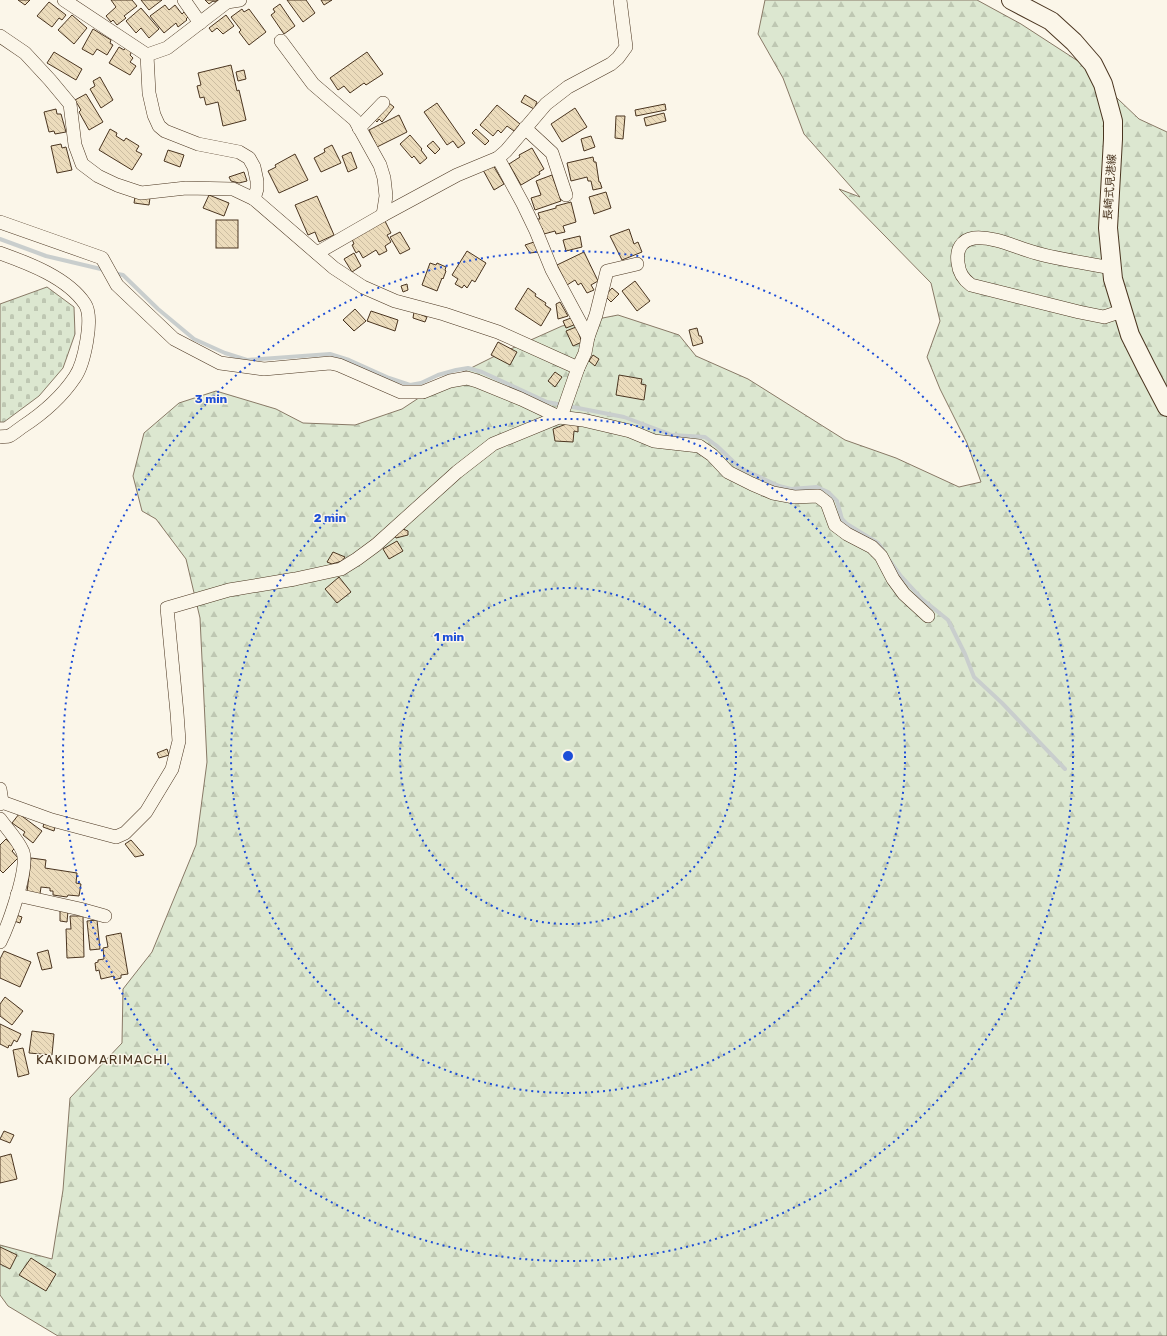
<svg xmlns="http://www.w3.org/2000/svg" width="1167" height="1336" font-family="Rubik,'Noto Sans JP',sans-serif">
<defs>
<pattern id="forest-firs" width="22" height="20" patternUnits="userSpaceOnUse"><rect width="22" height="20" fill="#dce7d0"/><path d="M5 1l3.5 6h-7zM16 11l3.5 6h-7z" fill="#bec7b2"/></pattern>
<pattern id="cemetery-stones" width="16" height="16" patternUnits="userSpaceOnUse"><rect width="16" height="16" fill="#dce7d0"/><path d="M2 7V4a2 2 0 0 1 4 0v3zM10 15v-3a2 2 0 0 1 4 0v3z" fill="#bec7b2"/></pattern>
<pattern id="building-back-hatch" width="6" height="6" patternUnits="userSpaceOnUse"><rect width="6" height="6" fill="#ecdcbc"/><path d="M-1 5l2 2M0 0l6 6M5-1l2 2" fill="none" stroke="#ccbda1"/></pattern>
</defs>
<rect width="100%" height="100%" fill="#fbf6e9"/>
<polygon fill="url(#forest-firs)" stroke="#887966" points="765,0 977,0 1021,24 1078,61 1139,119 1167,132 1167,1336 58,1336 8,1306 0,1295 0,1245 52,1259 63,1190 70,1098 122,1043 123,989 152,952 196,845 207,762 200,618 186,559 156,519 142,511 133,476 144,433 179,403 216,391 276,409 303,423 355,425 402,409 443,382 495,356 562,326 618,315 679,335 696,356 748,379 845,440 896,458 959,487 981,482 967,443 940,389 927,357 940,321 931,283 839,189 860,197 804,134 783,78 758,34"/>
<polygon fill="url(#cemetery-stones)" stroke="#887966" points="47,287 74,307 75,334 63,368 39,396 4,422 0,422 0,304"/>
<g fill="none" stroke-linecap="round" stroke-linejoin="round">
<g stroke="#c9cecd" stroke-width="4">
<polyline points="0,239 46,256 105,270"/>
<polyline points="113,273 123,275 158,309 194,339 225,353 247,360 330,354 349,360 389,378 410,385 421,383 438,375 456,370 468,368 482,372 547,402 624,417 672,435 705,437 717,446 740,468 779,486 791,489 817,487 828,492 837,501 842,519 847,524 878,543 883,550"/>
<polyline points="890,561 900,575 922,599 948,620 965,654 974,677 1002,703 1065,769"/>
</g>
</g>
<g fill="url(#building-back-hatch)" stroke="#4a3520">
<polygon points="18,0 30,0 25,5"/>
<polygon points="111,0 132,0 137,6 124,16 126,18 117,25 113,20 111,22 106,16 116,7"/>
<polygon points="141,0 162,0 149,10"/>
<polygon points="205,0 218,0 215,2 213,1 209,4"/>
<polygon points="287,0 306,0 315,13 303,22"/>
<polygon points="321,0 332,0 324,5"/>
<polygon points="49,2 66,15 62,20 59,18 52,27 37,16"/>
<polygon points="280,4 295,26 284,34 271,15 275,12 273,9"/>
<polygon points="165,5 169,10 175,5 182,14 184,12 188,17 186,19 187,20 178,27 176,23 164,33 150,16"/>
<polygon points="141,8 159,29 149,38 141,28 136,33 126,21"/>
<polygon points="242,9 244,12 249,9 266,32 249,45 239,32 241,30 231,17"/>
<polygon points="72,15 87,28 74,44 58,30"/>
<polygon points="226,15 234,26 223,34 217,28 212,32 209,28"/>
<polygon points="93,29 111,40 110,43 113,45 107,55 97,49 93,55 82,49"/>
<polygon points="119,47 124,50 126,47 132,51 130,55 133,58 130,62 136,66 130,75 109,63"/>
<polygon points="54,52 82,69 76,80 47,63"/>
<polygon points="367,52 383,74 366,85 364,83 350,93 344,86 338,90 330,78"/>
<polygon points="231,65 237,91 239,90 246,120 223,126 218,102 206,105 204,97 200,98 197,86 201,85 198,73"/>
<polygon points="244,70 246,79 238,81 236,72"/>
<polygon points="100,77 113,100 101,108 90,89 95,86 93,81"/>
<polygon points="86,94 103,122 89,130 79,112 81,110 75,100"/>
<polygon points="525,95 537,102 534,109 521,102"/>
<polygon points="389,103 394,107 382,122 379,119 377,122 375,120"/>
<polygon points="437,103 465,143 458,148 453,141 447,145 424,112"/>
<polygon points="665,104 666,110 636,116 635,110"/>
<polygon points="497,105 520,124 514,131 507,126 501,133 498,130 493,136 480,125"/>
<polygon points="575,108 587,127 562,142 551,124"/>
<polygon points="56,109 57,114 61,114 66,132 55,134 54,131 49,132 44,112"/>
<polygon points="664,113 666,121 646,126 644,118"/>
<polygon points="399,115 407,132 377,147 369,130"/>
<polygon points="616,116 625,116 623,139 615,138"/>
<polygon points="110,129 117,133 116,136 124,141 126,138 139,146 136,151 142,154 132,170 99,150"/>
<polygon points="476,129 489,141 485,145 472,133"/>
<polygon points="410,135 422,149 421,150 427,158 420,164 414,156 412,158 400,144"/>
<polygon points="591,136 595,147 584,151 581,139"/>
<polygon points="433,141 440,149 435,154 427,146"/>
<polygon points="61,144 62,148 66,147 72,170 57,173 51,146"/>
<polygon points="332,145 341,163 321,172 314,158 325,152 324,149"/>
<polygon points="532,148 544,169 539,172 540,174 521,185 509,164 520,157 519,155"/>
<polygon points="168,150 184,155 180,167 164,161"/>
<polygon points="351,152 357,168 348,172 342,156"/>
<polygon points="295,154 308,180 279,193 268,171 276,167 275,165"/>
<polygon points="593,157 594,162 596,162 599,182 600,182 602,188 593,190 591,181 588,181 587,177 571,181 567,163"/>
<polygon points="493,165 504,184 494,190 483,170"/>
<polygon points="244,172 247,181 239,183 231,181 229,177"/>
<polygon points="552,175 561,201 535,210 531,198 541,195 536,181"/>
<polygon points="606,192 611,208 594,214 589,197"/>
<polygon points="209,195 229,203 224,216 203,208"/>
<polygon points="317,196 334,235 319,242 315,232 308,235 295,205"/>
<polygon points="135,197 150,198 149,205 134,203"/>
<polygon points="571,202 576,222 563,226 565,232 556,234 555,231 544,234 542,228 540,228 537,219 540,219 538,213 556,208 556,206"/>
<rect x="216" y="220" width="22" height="28"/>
<polygon points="385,221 391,233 387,235 391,242 385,246 387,251 379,255 376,250 363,258 359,251 356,253 352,245 354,244 352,239"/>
<polygon points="629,229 634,244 638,242 642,252 622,260 610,236"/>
<polygon points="400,232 410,249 400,254 390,237"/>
<polygon points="580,236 582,247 566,251 563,240"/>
<polygon points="534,242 538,252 530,253 525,245"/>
<polygon points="467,251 486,263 475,282 472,280 467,288 464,285 462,288 455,284 458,279 452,275"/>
<polygon points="584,252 598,281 591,285 594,290 587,293 581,283 578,285 575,280 567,285 557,265"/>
<polygon points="354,253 361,266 352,272 344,259"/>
<polygon points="430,263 436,265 437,263 446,267 445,270 446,271 443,279 442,278 437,291 422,285"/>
<polygon points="635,281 650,301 637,311 622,291"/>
<polygon points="407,284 408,290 403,292 401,286"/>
<polygon points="528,288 536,294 535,296 546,303 545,305 551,309 541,326 515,309"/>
<polygon points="612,288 619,294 611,302 605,296"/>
<polygon points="560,302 568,316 558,319 556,304"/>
<polygon points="355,309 366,321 354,331 343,320"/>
<polygon points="371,311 398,320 395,331 367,321"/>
<polygon points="414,312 427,317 425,322 413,318"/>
<polygon points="571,318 574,325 566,328 563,321"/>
<polygon points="576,327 582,342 573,346 566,331"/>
<polygon points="697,328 699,336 701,336 703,343 693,346 689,330"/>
<polygon points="498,342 517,352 510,365 491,355"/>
<polygon points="593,355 599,359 595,366 589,361"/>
<polygon points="555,372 562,377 555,387 548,381"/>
<polygon points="619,375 642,379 641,384 646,385 644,400 616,395"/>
<polygon points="569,423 578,425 578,432 574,431 573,442 555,441 553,429"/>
<polygon points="403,529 408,531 408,535 396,538 395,536"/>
<polygon points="397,541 403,551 389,559 383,549"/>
<polygon points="333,552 345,557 342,561 332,564 327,562"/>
<polygon points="339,577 351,592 337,603 325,589"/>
<polygon points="167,749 169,755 159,758 157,753"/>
<polygon points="19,814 42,831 33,843 23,835 25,832 12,823"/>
<polygon points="44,823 55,827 54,831 43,827"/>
<polygon points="6,839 15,848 12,851 18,858 3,873 0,870 0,845"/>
<polygon points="131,840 144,855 135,857 125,844"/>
<polygon points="31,858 46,860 45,868 77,873 76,883 81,884 79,896 68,895 67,897 53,895 53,891 50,891 50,888 41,887 40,894 27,892"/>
<polygon points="60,910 68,911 67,922 60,921"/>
<polygon points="16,915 22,917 20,923 14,921"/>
<polygon points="70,916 83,916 84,957 67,958 66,929 71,929"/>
<polygon points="97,920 100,949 90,950 87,921"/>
<polygon points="121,933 128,974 121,975 121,978 114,980 114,976 101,979 99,970 96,971 95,963 98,962 98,960 104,959 103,948 108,947 106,936"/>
<polygon points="48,950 52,968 42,970 37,953"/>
<polygon points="4,951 31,962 20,987 0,978 0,959"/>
<polygon points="5,997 23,1011 12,1025 0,1016 0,1004"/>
<polygon points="0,1024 21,1034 17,1042 14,1040 11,1046 9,1045 8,1048 0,1044"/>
<polygon points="32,1031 54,1034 52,1055 29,1053"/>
<polygon points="23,1048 29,1074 18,1077 13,1050"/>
<polygon points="4,1131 14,1135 10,1143 0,1139"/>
<polygon points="11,1154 17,1179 0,1183 0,1157"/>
<polygon points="0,1247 17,1255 10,1269 0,1264"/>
<polygon points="31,1258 56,1274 46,1291 19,1275"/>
</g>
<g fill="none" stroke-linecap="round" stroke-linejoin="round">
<defs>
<g id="minor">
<polyline points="64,0 147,55"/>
<polyline points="184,0 200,23"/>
<polyline points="240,0 227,2 167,48 147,55 149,93 154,115 159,126 165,131 198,144 239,152 249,158 254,167 257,181 257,189 254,199"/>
<polyline points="0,36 25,53 50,80 70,104 75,145 82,164 98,176 117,185 141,193 186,188 233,189 254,199 334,268 363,287 395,301 444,314 498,332 578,368"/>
<polyline points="281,41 313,84 355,120 380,165 384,178 386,196 383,215"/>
<polyline points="359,128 383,103"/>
<polyline points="525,128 552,153 566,195"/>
<polyline points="0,222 102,258 117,285 174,339 220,363 264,369 330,363 339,365 401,392 423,392 450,381 467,378 477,381 521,399 559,417 583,420 630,431 654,441 699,446 712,455 728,472 752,484 773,493 794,497 818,496 827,503 835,525 847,534 872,547 881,556 893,579 904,594 928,616"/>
<path d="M0,253C28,263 68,278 85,304C94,318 84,364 75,377C61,398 42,414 22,427C18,430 13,434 9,436C7,437 3,436 0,437"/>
<polyline points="317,253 383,215 457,175 498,158 506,151 546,104 568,87 611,64 618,58 626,47 620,0"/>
<path d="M1112,268C1087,263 1061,260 1036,253C1017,248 995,236 974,238C961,240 956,250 958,263C959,273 963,279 971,285L1079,312L1104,317L1122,311"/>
<polyline points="588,337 596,315 607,271 637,264"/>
<polyline points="0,789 2,802 0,804"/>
<polyline points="2,802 52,820 116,837 125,833 146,812 172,769 179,741 177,713 167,608 229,590 295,579 341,569 357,559 376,545 457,472 493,444 559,417 562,414 578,368 585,353 588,337 552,270 536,231 523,204 498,158"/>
<path d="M0,819C7,829 18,840 23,852C29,869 8,926 0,942"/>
<polyline points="17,895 80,909 105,916"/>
</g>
<polyline id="secondary" points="1011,0 1051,21 1074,42 1093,64 1103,84 1113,121 1113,139 1108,228 1113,279 1130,335 1146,367 1167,407"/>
</defs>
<use href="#minor" stroke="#4a3520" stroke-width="14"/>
<use href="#secondary" stroke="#4a3520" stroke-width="20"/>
<use href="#minor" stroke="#fbf6e9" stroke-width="13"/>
<use href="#secondary" stroke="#fbf6e9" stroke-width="18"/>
</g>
<g fill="none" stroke="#1d4ed8" stroke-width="2" stroke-dasharray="2 4">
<circle cx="568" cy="756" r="168"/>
<circle cx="568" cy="756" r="337"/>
<circle cx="568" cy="756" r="505"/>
</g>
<g text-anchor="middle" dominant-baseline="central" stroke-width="3" stroke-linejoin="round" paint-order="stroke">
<g font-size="11" fill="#4a3520" stroke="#fbf6e9">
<text transform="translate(1110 187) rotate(-86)">長崎式見港線</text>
</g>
<g font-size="13" letter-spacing="1" fill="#4a3520" stroke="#fbf6e9">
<text x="102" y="1059">KAKIDOMARIMACHI</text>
</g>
</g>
<circle cx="568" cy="756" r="6" fill="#1d4ed8" stroke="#fbf6e9" stroke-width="2"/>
<g font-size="12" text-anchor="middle" font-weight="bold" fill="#1d4ed8" stroke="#fbf6e9" stroke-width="3" stroke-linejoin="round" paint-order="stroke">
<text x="211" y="403">3 min</text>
<text x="330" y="522">2 min</text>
<text x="449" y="641">1 min</text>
</g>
</svg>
